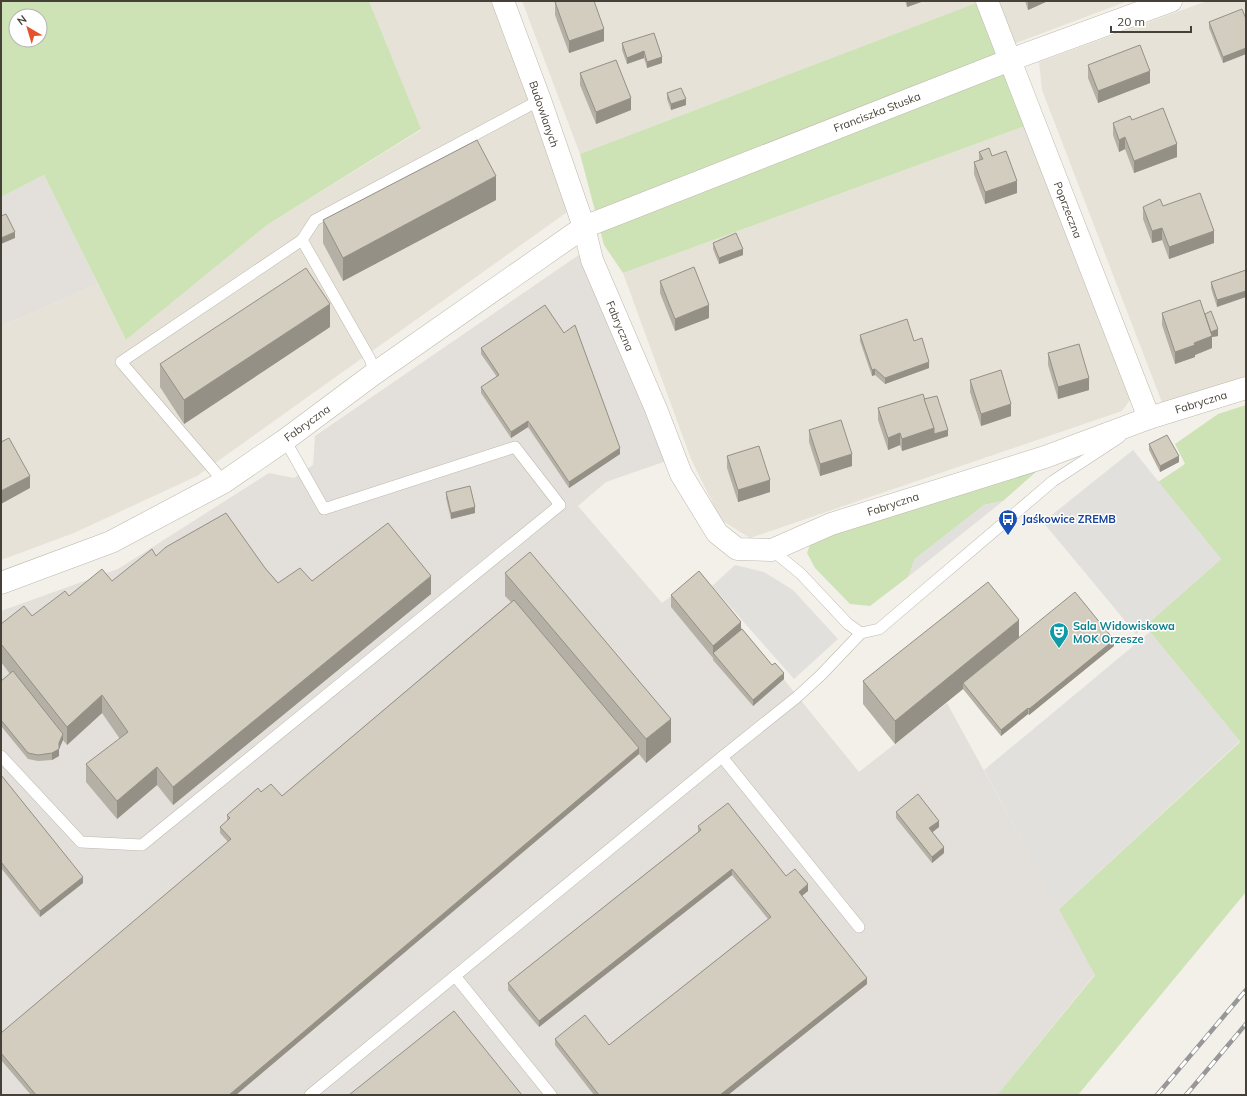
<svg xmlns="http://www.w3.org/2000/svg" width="1247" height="1096" font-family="Mulish,sans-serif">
<rect width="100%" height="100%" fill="#f3f0e9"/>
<g fill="#e6e2d8">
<polygon points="369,1 494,1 570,210 197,476 74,533 1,560 1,326 98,284 126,340 267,225 421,130"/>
<polygon points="522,1 975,1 976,3 580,154"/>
<polygon points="997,1 1128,1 1013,44"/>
<polygon points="1207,1 1246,1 1246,378 1163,405 1042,90 1039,62"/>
<polygon points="1025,126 1133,396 1122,411 750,538 721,520 691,459 623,273"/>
</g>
<g fill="#e3dfda">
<polygon points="44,175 98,284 1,326 1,197"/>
<polygon points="589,248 675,458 606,482 578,506 662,603 699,575 859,772 947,703 1095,974 997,1095 1,1095 1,611 118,569 269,473 294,478 313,465 315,436"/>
</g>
<g fill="#cde3b6" fill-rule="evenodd">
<path d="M1,1H369L421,129L267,225L126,340L44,175L1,197ZM16,16H40V40H16Z"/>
<polygon points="976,3 1025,126 623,273 604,245 580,154"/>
<polygon points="1246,405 1246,892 1078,1095 997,1095 1095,975 1059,909 1240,742 1145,626 1221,559 1158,482 1185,464 1175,444 1218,414"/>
<polygon points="1046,463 1003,501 984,505 915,559 908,577 870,606 850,604 815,568 807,553 810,545 817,537"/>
</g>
<g fill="#e2e0dd">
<polygon points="1133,450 1221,559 1136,634 1043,522"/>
<polygon points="1003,501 908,577 915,559 984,505"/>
<polygon points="735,565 764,572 793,590 838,639 794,679 712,586"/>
<polygon points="1150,632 1240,741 1059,909 984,770"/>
</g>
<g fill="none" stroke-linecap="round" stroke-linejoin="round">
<defs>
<g id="lane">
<polyline points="302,240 370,359 375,373"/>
<polyline points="224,482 121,362 302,240 315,220 540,100"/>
<polyline points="772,550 801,574 848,624 861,633 879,629 1053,481 1120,437"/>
<polyline points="1,756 81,842 142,845 560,505 515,447 324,509 285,440"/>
<polyline points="722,757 859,927"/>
<polyline points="455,976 551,1095"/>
<polyline points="310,1095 722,757 797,697 821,675 861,633"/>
</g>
<g id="street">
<polyline points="503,1 540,100 584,227 592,260 656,409 681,474 717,533 737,549 772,550 831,524 1045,457 1149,418 1246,388"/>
<polyline points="987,1 1149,418"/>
<polyline points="1,583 111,542 224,482 285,440 375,373 584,227 1010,60 1171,1"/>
</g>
</defs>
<use href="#lane" stroke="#beb8ac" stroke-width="12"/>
<use href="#street" stroke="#beb8ac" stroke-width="23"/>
<use href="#lane" stroke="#fff" stroke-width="11"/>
<use href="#street" stroke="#fff" stroke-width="22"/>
<defs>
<g id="rail">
<polyline points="1157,1095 1246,990"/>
<polyline points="1186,1095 1246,1024"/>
</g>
</defs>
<use href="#rail" stroke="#979797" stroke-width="4.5"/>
<use href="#rail" stroke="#fff" stroke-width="3" stroke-dasharray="9" stroke-linecap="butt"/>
</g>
<g fill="#b5b0a5">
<polygon points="905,1 924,1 907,7"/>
<polygon points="1025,1 1048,1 1028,10"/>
<polygon points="555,2 604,41 569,53 555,15"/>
<polygon points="1246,20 1246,54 1223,63 1209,28 1209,22"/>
<polygon points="622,43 662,57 662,63 647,68 644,58 627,64 622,50"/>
<polygon points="1088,65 1150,83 1098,103 1088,78"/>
<polygon points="580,73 631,110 596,124 580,85"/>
<polygon points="667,93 686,105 671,110 667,99"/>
<polygon points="1132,120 1177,157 1134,173 1125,149 1119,152 1113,135 1113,123"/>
<polygon points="979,152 992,156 1017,193 985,204 974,174 974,162 979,160"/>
<polygon points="496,200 343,281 323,243 323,220"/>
<polygon points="1163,206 1214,243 1169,259 1162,240 1152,243 1143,219 1143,207"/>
<polygon points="713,243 743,255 719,264 713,249"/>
<polygon points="1246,270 1217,307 1211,288 1211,282"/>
<polygon points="660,281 709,318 675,331 660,293"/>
<polygon points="1162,313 1205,314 1218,336 1212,337 1212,348 1195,355 1195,357 1175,364 1162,325"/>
<polygon points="330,327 184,424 160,387 160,364"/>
<polygon points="860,335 914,341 929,368 885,384 875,375 872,376 860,341"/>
<polygon points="481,348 620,454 569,488 528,427 511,438 481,393 481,387 497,377 481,354"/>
<polygon points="1048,353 1089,390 1058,399 1048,365"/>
<polygon points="970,380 1011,416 981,426 970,392"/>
<polygon points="924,399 948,436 902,451 900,445 888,450 878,420 878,408"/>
<polygon points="809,430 852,466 820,476 809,442"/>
<polygon points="1149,444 1179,462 1160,472 1149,450"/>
<polygon points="727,456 770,492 738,502 727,468"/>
<polygon points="446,492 475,513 451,519 446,498"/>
<polygon points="156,556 265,568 278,583 312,581 431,594 173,805 157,785 117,819 86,782 86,764 120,739 102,713 67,745 63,740 59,749 59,756 52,760 38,761 28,759 1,726 1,681 10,674 1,662 1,624 32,616 69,596 112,581"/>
<polygon points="505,573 671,742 646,763 639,754 236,1095 31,1095 1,1060 1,1033 228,842 220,833 220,827 227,821 227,815 261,792 282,796 511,602 505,596"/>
<polygon points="671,595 741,630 784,679 753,706 713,660 713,658 671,607"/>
<polygon points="1019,637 1114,646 1034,711 1029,715 1028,714 1001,736 963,689 895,744 863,704 863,681"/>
<polygon points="1,775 83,883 40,917 1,868"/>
<polygon points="896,812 939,827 932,832 944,853 932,863 896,818"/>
<polygon points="698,826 786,876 808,891 802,896 867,984 728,1095 594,1095 555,1045 555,1039 609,1045 768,919 732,875 539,1027 508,990 508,983 698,832"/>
</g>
<g fill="#949086">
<polygon points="907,1 924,1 907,7"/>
<polygon points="1028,1 1048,1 1028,10"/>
<polygon points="604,29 604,41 569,53 569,41"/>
<polygon points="1246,48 1246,54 1223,63 1223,57"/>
<polygon points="644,51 644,58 627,64 627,58"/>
<polygon points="662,57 662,63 647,68 647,62"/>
<polygon points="1150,71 1150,83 1098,103 1098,91"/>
<polygon points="631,98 631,110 596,124 596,112"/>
<polygon points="686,99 686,105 671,110 671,104"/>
<polygon points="1125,137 1125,149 1119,152 1119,140"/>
<polygon points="1177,144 1177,157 1134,173 1134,161"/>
<polygon points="496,176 496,200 343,281 343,258"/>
<polygon points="1017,181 1017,193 985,204 985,192"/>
<polygon points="1162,228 1162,240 1152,243 1152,231"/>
<polygon points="1214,231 1214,243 1169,259 1169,247"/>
<polygon points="15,232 15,238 1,244 1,238"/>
<polygon points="743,249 743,255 719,264 719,258"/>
<polygon points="1246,291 1246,297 1217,307 1217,300"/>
<polygon points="330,304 330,327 184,424 184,400"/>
<polygon points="709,305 709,318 675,331 675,319"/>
<polygon points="1218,329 1218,336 1212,337 1212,348 1195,355 1195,357 1175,364 1175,352 1194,343 1209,332"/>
<polygon points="929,362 929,368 885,384 885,378"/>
<polygon points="875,369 875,375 872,376 872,370"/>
<polygon points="1089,378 1089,390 1058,399 1058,387"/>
<polygon points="1011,404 1011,416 981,426 981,414"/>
<polygon points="528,421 528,427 511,438 511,432"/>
<polygon points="934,428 948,430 948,436 902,451 902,439"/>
<polygon points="900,433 900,445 888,450 888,438"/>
<polygon points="620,448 620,454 569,488 569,482"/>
<polygon points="852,454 852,466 820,476 820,464"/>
<polygon points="1179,456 1179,462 1160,472 1160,466"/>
<polygon points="30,476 30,488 1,504 1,491"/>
<polygon points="770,480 770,492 738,502 738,490"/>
<polygon points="475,507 475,513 451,519 451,513"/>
<polygon points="431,576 431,594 173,805 173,787"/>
<polygon points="1019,620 1019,643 963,683 963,689 895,744 895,721"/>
<polygon points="741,622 741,634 713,653 713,658 713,646"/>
<polygon points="1114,640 1114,646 1029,715 1029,709"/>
<polygon points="784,673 784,679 753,706 753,700"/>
<polygon points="102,695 102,713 67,745 67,727"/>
<polygon points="1028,708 1028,714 1001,736 1001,730"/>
<polygon points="671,719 671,742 646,763 646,739"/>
<polygon points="63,734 63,740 59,749 59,743"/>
<polygon points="639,748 639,754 236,1095 229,1095"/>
<polygon points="59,749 59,756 52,760 52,753"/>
<polygon points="157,767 157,785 117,819 117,801"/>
<polygon points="939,821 939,827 929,835 929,828"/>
<polygon points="944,847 944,853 932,863 932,857"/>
<polygon points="732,869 732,875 539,1027 539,1021"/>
<polygon points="83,877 83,883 40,917 40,911"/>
<polygon points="808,884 808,891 799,898 799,892"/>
<polygon points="867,978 867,984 728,1095 720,1095"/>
</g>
<g fill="#d3cdc0" stroke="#949086">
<polygon points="559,1 594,1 604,29 569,41 555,2"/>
<polygon points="1242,9 1246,19 1246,48 1223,57 1209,22"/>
<polygon points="654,33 662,57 647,62 644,51 627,58 622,43"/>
<polygon points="1140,45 1150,71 1098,91 1088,65"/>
<polygon points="616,60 631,98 596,112 580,73"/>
<polygon points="681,88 686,99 671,104 667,93"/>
<polygon points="1163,108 1177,144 1134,161 1125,137 1119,140 1113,123 1130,116 1132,120"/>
<polygon points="477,140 496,176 343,258 323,220"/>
<polygon points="989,148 992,156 1006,151 1017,181 985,192 974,162 983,159 979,152"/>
<polygon points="1200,193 1214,231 1169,247 1162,228 1152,231 1143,207 1160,199 1163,206"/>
<polygon points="6,214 15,232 1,238 1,216"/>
<polygon points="736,233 743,249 719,258 713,243"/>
<polygon points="694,267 709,305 675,319 660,281"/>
<polygon points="306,268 330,304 184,400 160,364"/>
<polygon points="1246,270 1246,291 1217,300 1211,282"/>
<polygon points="1200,300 1212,336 1194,343 1195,345 1175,352 1162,313"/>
<polygon points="545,305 564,333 575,325 620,448 569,482 528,421 511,432 481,387 499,375 481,348"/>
<polygon points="1211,311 1218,329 1211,332 1205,314"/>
<polygon points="907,319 914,341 922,338 929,362 885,378 875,369 872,370 860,335"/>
<polygon points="1079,344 1089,378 1058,387 1048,353"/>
<polygon points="1001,370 1011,404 981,414 970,380"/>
<polygon points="923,394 934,428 902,439 900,433 888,438 878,408"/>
<polygon points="937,396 948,430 934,434 934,428 924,399"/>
<polygon points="841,420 852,454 820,464 809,430"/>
<polygon points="1167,435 1179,456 1160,466 1149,444"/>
<polygon points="9,438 30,476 1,491 1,442"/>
<polygon points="759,446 770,480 738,490 727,456"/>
<polygon points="470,486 475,507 451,513 446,492"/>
<polygon points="226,513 265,568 278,583 300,568 312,581 388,523 431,576 173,787 157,767 117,801 86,764 128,732 102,695 67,727 1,644 1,624 24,606 32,616 65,591 69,596 102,569 112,581 152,549 156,556 166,547"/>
<polygon points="530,552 671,719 646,739 505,573"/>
<polygon points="699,571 741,622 713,646 671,595"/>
<polygon points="988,582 1019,620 895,721 863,681"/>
<polygon points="1075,592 1114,640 1034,705 1029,709 1028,708 1001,730 963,683"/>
<polygon points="514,600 639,748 229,1095 36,1095 1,1053 1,1033 231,839 220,827 230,818 227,815 258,788 261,792 271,784 282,796"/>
<polygon points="742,629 772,665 775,663 784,673 753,700 713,653"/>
<polygon points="13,671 63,734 59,743 59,749 52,753 38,755 28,753 1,720 1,681"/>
<polygon points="1,775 83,877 40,911 1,862"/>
<polygon points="918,794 939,821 929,828 944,847 932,857 896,812"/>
<polygon points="728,803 786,876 795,869 808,884 799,892 867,978 720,1095 599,1095 555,1039 585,1015 609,1045 771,917 732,869 539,1021 508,983 701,830 698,826"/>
<polygon points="454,1011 522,1095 349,1095"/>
</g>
<defs>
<symbol id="bus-pin" viewBox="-11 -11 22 30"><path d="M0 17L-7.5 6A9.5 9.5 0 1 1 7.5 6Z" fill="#1a4fb4" stroke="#fff"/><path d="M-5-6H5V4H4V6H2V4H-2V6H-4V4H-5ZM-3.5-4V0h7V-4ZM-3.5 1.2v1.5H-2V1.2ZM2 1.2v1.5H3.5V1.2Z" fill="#fff"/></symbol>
<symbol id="theatre-pin" viewBox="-11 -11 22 30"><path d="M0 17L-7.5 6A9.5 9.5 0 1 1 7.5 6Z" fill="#0f9aa8" stroke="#fff"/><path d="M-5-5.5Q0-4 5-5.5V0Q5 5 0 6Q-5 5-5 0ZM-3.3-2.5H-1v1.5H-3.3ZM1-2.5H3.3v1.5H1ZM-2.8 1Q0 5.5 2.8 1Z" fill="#fff"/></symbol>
</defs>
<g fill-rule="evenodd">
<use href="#bus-pin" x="997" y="508" width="22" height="30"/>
<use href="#theatre-pin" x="1048" y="621" width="22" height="30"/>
</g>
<g text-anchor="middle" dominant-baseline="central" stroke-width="3" stroke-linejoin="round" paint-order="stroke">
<g font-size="11" fill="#464138" stroke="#fff">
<text transform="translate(877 112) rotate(-21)">Franciszka Stuska</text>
<text transform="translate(544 114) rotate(71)">Budowlanych</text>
<text transform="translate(1068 210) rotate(69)">Poprzeczna</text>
<text transform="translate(620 326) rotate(67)">Fabryczna</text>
<text transform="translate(1201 402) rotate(-17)">Fabryczna</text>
<text transform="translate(307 423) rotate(-36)">Fabryczna</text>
<text transform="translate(893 504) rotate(-18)">Fabryczna</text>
</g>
<g font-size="11" font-weight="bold" fill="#164399" stroke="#fff" text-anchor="start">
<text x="1022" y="519">Jaśkowice ZREMB</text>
</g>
<g font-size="11" font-weight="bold" fill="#0d838f" stroke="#fff" text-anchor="start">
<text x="1073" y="626">Sala Widowiskowa<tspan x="1073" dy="13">MOK Orzesze</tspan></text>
</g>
</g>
<rect width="1247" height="1096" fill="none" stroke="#464138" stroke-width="4"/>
<g transform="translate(28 28) rotate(322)"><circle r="19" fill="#ffffff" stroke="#b5b3af"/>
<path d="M0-3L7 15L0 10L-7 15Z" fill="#e6522e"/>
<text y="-6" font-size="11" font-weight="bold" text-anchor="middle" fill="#464138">N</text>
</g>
<path d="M1111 26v6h80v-6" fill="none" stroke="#464138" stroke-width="2"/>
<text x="1117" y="26" font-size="12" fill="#464138" stroke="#ffffff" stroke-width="3" paint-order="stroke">20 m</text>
</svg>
